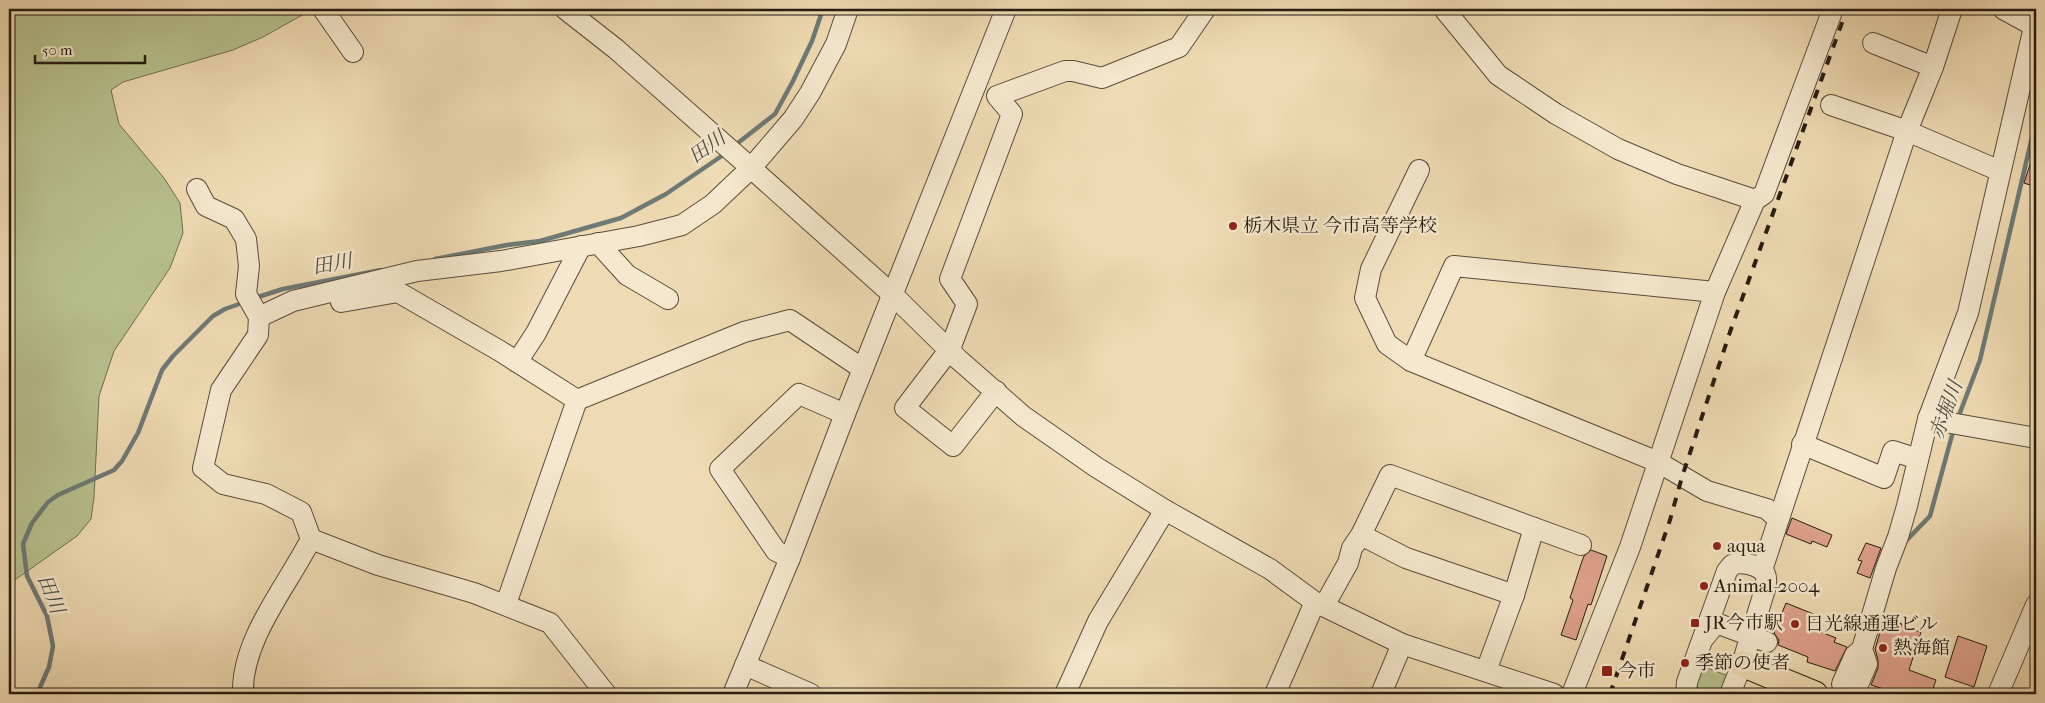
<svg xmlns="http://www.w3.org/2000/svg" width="2045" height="703" font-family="'IM FELL French Canon','Noto Serif JP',serif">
<rect width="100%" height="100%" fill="#efdbb3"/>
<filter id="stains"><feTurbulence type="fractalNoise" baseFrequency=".004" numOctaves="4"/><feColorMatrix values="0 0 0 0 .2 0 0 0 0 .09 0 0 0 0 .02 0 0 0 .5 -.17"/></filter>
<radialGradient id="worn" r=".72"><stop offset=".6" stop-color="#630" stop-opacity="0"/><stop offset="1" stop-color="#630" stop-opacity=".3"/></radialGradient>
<g fill="#b7c18e" stroke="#6e6e50">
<polygon points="9,9 313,9 263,37 233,50 123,82 111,90 119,124 164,178 180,203 183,233 170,268 114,351 99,396 94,497 91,519 77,536 9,584"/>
<path d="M1700,665L1728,676L1724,690L1720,694H1701C1693,685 1698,675 1700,665Z"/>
</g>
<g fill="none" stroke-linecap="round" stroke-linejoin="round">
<g stroke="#6d7a75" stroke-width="4.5">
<polyline points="734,146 775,114 793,81 812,41 823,9"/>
<polyline points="435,259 507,245 540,241 621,218 666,194 726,153"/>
<polyline points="255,298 283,289 381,270"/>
<polyline points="1958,418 1980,360 2036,120"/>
<polyline points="1905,542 1930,516 1954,428"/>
<polyline points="37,694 49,667 53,646 47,616 27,576 23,544 32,523 48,502 58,495 114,470 122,461 138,433 162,370 173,356 213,316 225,309 245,302"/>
</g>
</g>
<g fill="#dfa28c" stroke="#261c11">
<polygon points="2034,152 2036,152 2036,187 2024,183"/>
<polygon points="1792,518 1832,535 1827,547 1812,541 1811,544 1786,534"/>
<polygon points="1866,543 1881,548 1870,578 1857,573 1862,561 1858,560"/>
<polygon points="1591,550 1607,556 1591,605 1588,604 1576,640 1561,635 1573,600 1570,598 1582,561 1584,556"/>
<polygon points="1786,603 1816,615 1811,628 1836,638 1834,642 1847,647 1835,671 1807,662 1808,657 1778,645 1779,640 1774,633"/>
<polygon points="1884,619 1902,624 1902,627 1921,632 1909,670 1936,680 1931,694 1899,694 1871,685 1878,668 1878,660 1875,649"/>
<polygon points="1958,636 1987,646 1974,687 1945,677"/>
</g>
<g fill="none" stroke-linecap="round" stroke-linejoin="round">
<defs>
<g id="minor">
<polyline points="323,9 353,52"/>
<polyline points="565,9 616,49 751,168 893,295 958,359 1023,416 1096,467 1165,510 1270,569 1315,602 1402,644 1554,694"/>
<polyline points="1444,9 1498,75 1556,114 1618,149 1677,174 1755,200"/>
<polyline points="2003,9 2036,27"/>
<polyline points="1873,43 1933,67"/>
<polyline points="1831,105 1907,131 2000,171"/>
<polyline points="1419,170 1371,269 1365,298 1387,344 1411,361 1658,462 1707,491 1767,509 1778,519"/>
<path d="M197,189L206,206L234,219L246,239L249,266L246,294L259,317L258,335L221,390L203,468L223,484L266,494L301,512L311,539C287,586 241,640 243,694"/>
<polyline points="598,243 627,275 668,299"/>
<polyline points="341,302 398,292 500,351 577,400 744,332 790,320 863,369"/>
<polyline points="259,317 293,301 417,271 501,261 639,236 682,225 713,204 751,168 793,119 810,93 836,44 848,9"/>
<polyline points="1411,361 1454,266 1715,292"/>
<polyline points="517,362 536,333 581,246"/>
<polyline points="996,391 953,446 905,408 950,349 967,304 950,279 1012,114 997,96 1065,71 1073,71 1102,78 1179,47 1205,9"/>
<polyline points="1928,419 2036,438"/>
<polyline points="1802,444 1884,478 1893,451 1918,459"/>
<polyline points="1361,535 1406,558 1514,595"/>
<polyline points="311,539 378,565 474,593 550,623 606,694"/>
<polyline points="790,558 776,551 720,469 799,394 845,414"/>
<polyline points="1762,570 1907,131 1933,67 1952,9"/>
<polyline points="506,604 577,400"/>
<polyline points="1324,606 1348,563 1352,548 1361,535 1390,475 1581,545"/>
<polyline points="1704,638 1716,623 1767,642"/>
<polyline points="745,665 811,694"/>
<polyline points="1486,671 1514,595 1534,528"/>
<polyline points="1842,684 1855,655 1862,649"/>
<polyline points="733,694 790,558 845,414 1006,9"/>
<polyline points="1065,694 1098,621 1165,510"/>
<polyline points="1275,694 1315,602"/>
<polyline points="1381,694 1402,644"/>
<polyline points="1572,694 1630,547 1715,292 1755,200 1764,194 1833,9"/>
<path d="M1686,694L1687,682L1727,571C1729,569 1730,567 1732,565C1740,560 1762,566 1765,574C1767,578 1766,582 1766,586L1742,664L1730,694"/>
<polyline points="1854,694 1867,664 1862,649 1886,568 1898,537 1907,506 1928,419 1968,313 2034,27"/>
<polyline points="1998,694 2036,605"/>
</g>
<polyline id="major" points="1742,664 1815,694"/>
</defs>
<use href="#minor" stroke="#584c3a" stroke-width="22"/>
<use href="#major" stroke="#261c11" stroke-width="27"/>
<use href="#minor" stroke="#f5e8ce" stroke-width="20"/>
<use href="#major" stroke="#efdbb3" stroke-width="25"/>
<polyline stroke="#261c11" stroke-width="4" stroke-dasharray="9 9" stroke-linecap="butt" points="1610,694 1670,520 1682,477 1730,332 1847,9"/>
</g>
<g fill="#8f2418" stroke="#f5e8ce" stroke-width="2">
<circle cx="1233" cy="226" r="5"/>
<circle cx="1717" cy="546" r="5"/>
<circle cx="1704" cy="586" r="5"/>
<rect x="1690" y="618" width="10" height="10" rx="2.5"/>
<circle cx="1795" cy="624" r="5"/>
<circle cx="1883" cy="648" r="5"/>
<circle cx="1685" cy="663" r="5"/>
<rect x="1601" y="665" width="12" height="12" rx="2.5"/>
</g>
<g text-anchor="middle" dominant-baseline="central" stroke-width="5" stroke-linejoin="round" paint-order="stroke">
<g font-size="19" fill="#261c11" stroke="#f5e8ce" text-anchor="start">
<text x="1243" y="226">栃木県立 今市高等学校</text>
<text x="1727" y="546">aqua</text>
<text x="1714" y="586">Animal-2004</text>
<text x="1705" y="623">JR今市駅</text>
<text x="1805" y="624">日光線通運ビル</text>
<text x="1893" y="648">熱海館</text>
<text x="1695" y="663">季節の使者</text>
<text x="1618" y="671">今市</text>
</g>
<g font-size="20" font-style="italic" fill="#4a4b43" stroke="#f5e8ce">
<text transform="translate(707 147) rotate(-36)">田川</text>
<text transform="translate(332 264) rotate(-10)">田川</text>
<text transform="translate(1946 410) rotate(-70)">赤堀川</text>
<text transform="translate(51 594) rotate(68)">田川</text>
</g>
</g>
<rect width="2045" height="703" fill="none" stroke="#efdbb3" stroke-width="30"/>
<rect x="10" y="10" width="2025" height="683" fill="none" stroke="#261c11" stroke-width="2.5"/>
<rect x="15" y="15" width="2015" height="673" fill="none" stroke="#261c11"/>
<path d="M35 55v8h110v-8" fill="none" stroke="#261c11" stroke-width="2.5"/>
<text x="42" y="55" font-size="15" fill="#261c11" stroke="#f5e8ce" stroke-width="4" paint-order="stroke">50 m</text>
<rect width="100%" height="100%" filter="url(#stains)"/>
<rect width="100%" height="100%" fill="url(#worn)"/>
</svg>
